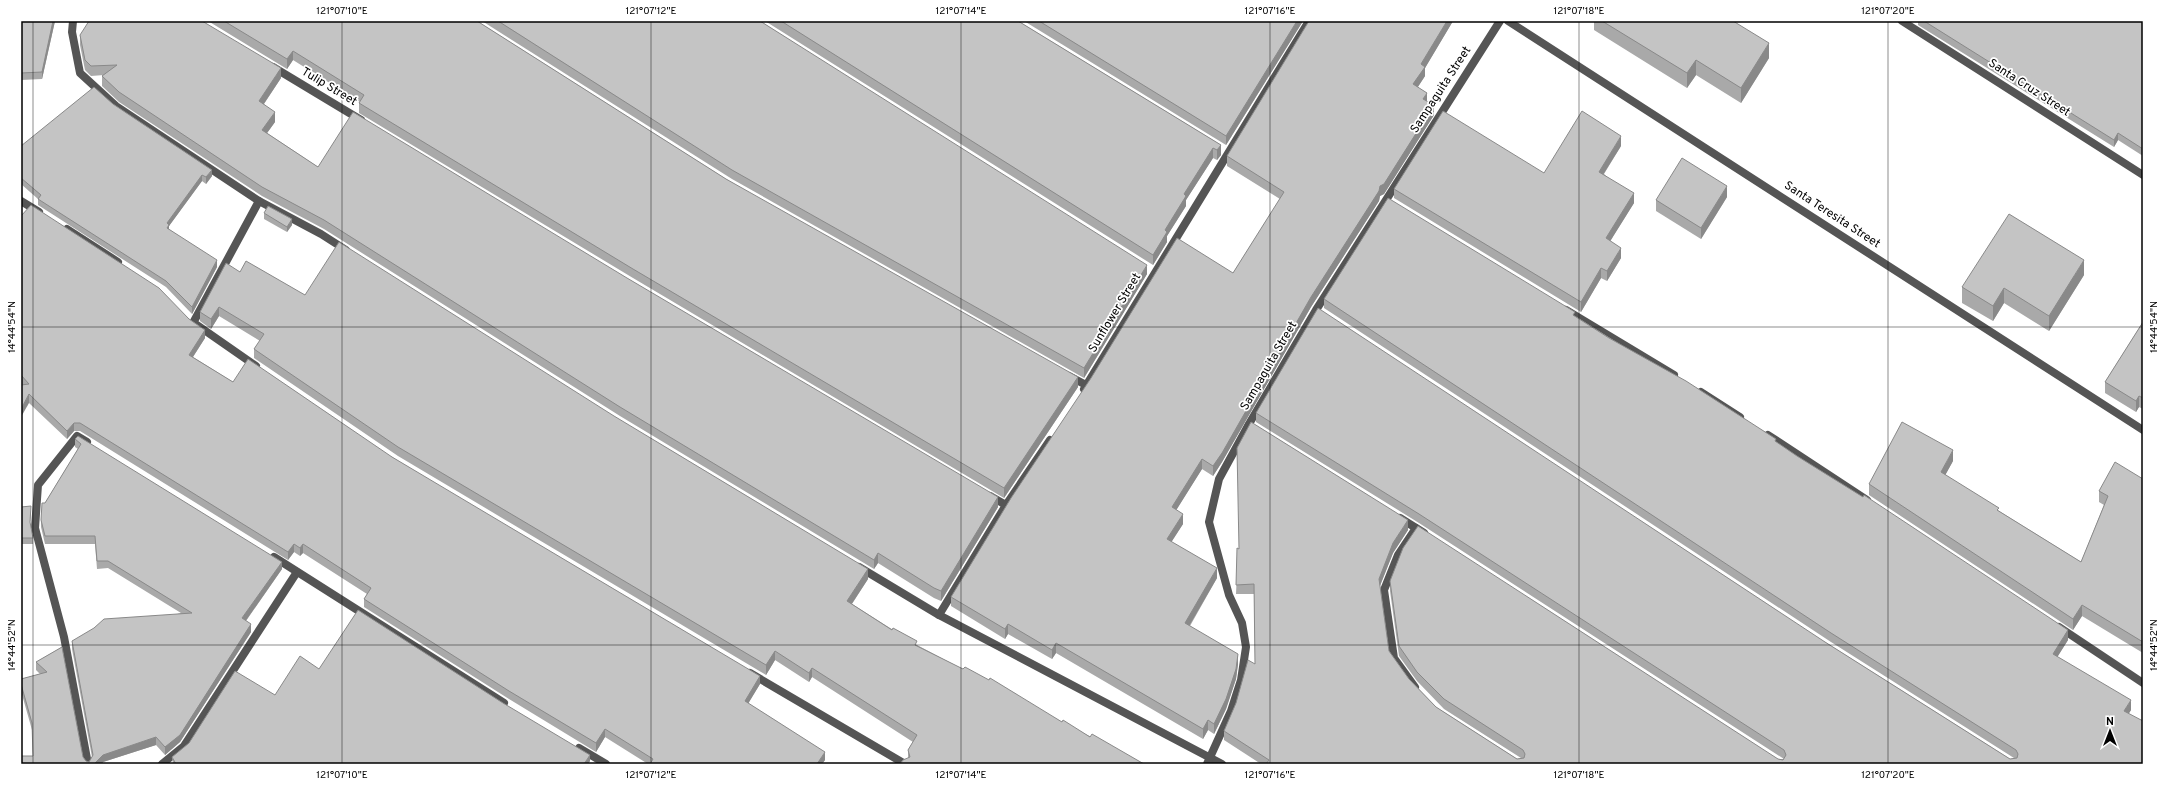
<svg xmlns="http://www.w3.org/2000/svg" width="2164" height="785" font-family="Overpass,sans-serif">
<rect width="100%" height="100%" fill="#fff"/>
<g fill="none" stroke-linecap="round" stroke-linejoin="round">
<g stroke="#555" stroke-width="8">
<polyline points="73,21 72,32 80,73 116,106 259,201 321,234 346,250"/>
<polyline points="1508,21 2143,430"/>
<polyline points="1902,21 2143,175"/>
<polyline points="273,67 361,120"/>
<polyline points="21,201 39,212"/>
<polyline points="67,229 118,262"/>
<polyline points="1566,310 1674,375"/>
<polyline points="193,323 259,201"/>
<polyline points="197,325 256,366"/>
<polyline points="1069,376 1086,385"/>
<polyline points="1084,389 1309,21"/>
<polyline points="1701,392 1740,417"/>
<polyline points="1768,435 1867,500"/>
<polyline points="87,442 77,436 38,485 35,528 64,637 88,764"/>
<polyline points="990,496 1006,505"/>
<polyline points="1400,518 1424,533"/>
<polyline points="274,557 504,703"/>
<polyline points="859,567 939,615 1222,764"/>
<polyline points="939,615 1006,505 1050,440"/>
<polyline points="2059,627 2143,683"/>
<polyline points="750,673 905,764"/>
<polyline points="1415,687 1394,658 1384,590 1398,555 1416,528"/>
<polyline points="579,748 606,764"/>
<polyline points="162,764 184,746 297,572"/>
<polyline points="1207,764 1231,711 1241,680 1246,647 1242,623 1229,595 1209,522 1219,479 1249,424 1316,310 1500,21"/>
</g>
</g>
<g fill="#a9a9a9">
<polygon points="21,21 55,21 42,79 21,80"/>
<polygon points="208,21 477,21 726,179 1078,387 1004,498 633,278 359,113 359,103 360,102 293,60 287,69"/>
<polygon points="482,21 760,21 1147,274 1084,378 732,179"/>
<polygon points="765,21 1018,21 1221,145 1221,155 1217,160 1213,158 1186,200 1186,206 1167,236 1167,242 1153,265"/>
<polygon points="1024,21 1303,21 1226,145"/>
<polygon points="1309,21 1453,21 1425,68 1425,76 1418,87 1427,101 1434,115 1384,194 1380,196 1379,201 1311,307 1222,462 1213,476 1202,469 1176,510 1183,524 1171,542 1217,578 1190,626 1238,664 1236,679 1226,709 1214,734 1208,730 1203,739 1056,653 1052,659 1008,634 1005,639 951,606 951,597 1233,273 1280,199 1227,166 1227,156"/>
<polygon points="1594,21 1733,21 1769,58 1741,103 1696,75 1687,88 1594,30"/>
<polygon points="1918,21 2143,21 2143,156 2118,140 2114,147 1918,25"/>
<polygon points="80,35 281,78 264,104 275,122 267,133 318,167 998,507 941,601 934,598 878,563 874,569 620,416 324,229 262,196 119,102 102,86 102,76 104,75 91,76 85,70 80,45"/>
<polygon points="113,104 212,176 206,184 202,181 169,226 169,229 217,267 192,314 166,287 38,205 38,199 21,184 21,146"/>
<polygon points="1621,146 1604,174 1634,203 1610,241 1621,258 1607,281 1601,278 1581,312 1394,198 1394,189 1544,173"/>
<polygon points="1727,197 1701,239 1656,211 1656,200"/>
<polygon points="264,213 292,225 287,232 264,219"/>
<polygon points="21,216 205,338 193,357 233,382 392,457 760,684 748,703 825,760 822,764 648,764 605,737 596,752 509,699 364,607 364,599 367,594 303,553 300,556 294,552 288,560 80,431 74,431 67,439 29,403 22,384 21,383"/>
<polygon points="240,272 305,295 868,579 852,604 917,645 1062,722 1144,764 908,758 908,750 913,742 812,677 809,682 775,660 766,675 398,456 254,358 254,349 260,341 219,316 211,329 200,321 200,312"/>
<polygon points="2084,275 2049,331 2004,303 1993,321 1962,303 1962,287"/>
<polygon points="1324,299 1575,316 1776,442 2068,640 2057,657 2131,710 2129,713 2143,764 1261,764 1224,740 1224,731 1255,664 1254,594 1236,594 1238,549 1408,530 1393,553 1380,586 1389,651 1409,679 1436,707 1517,759 1521,758 1444,709 1417,681 1399,656 1390,591 1390,581 1778,759 1784,759 1419,523 1256,422 1256,413 1825,642 2010,759 2014,758 1831,642 1324,308"/>
<polygon points="2143,322 2143,409 2139,407 2136,412 2105,393 2105,382"/>
<polygon points="75,439 282,569 246,621 251,632 180,742 165,755 156,745 103,762 102,764 21,764 33,756 32,730 21,691 21,679 40,674 36,670 36,662 62,647 83,757 86,761 89,762 92,757 72,649 72,641 181,613 108,568 97,569 95,544 45,544 41,527 41,520 45,503 78,449 75,447"/>
<polygon points="1953,461 1945,475 1999,511 2081,562 2104,505 2099,502 2099,491 2143,479 2143,653 2082,616 2073,630 1869,495 1869,484"/>
<polygon points="21,507 31,512 30,523 33,538 33,544 21,544"/>
<polygon points="319,669 590,761 588,764 173,764 172,757 275,695"/>
</g>
<g fill="#898989">
<polygon points="53,21 55,21 42,79 42,72"/>
<polygon points="1297,21 1303,21 1226,145 1226,136"/>
<polygon points="1447,21 1453,21 1425,68 1425,76 1413,94 1413,84 1421,64"/>
<polygon points="1769,43 1769,58 1741,103 1741,88"/>
<polygon points="293,51 293,60 287,69 287,59"/>
<polygon points="1696,60 1696,75 1687,88 1687,73"/>
<polygon points="281,68 281,78 259,111 259,101"/>
<polygon points="1427,93 1427,103 1423,99"/>
<polygon points="1434,105 1434,115 1384,194 1380,196 1379,201 1311,307 1222,462 1213,476 1213,466 1311,297 1380,186"/>
<polygon points="275,112 275,122 262,140 262,130"/>
<polygon points="2118,133 2118,140 2114,147 2114,140"/>
<polygon points="1621,136 1621,146 1599,181 1599,172"/>
<polygon points="1221,145 1221,155 1217,160 1217,150"/>
<polygon points="1213,148 1213,158 1186,200 1186,206 1167,236 1167,242 1153,265 1153,255 1165,230 1184,194"/>
<polygon points="212,170 212,176 206,184 206,177"/>
<polygon points="202,175 202,181 169,226 169,231 167,234 167,223"/>
<polygon points="1727,186 1727,197 1701,239 1701,228"/>
<polygon points="1634,193 1634,203 1606,248 1606,238"/>
<polygon points="292,219 292,225 287,232 287,227"/>
<polygon points="1621,248 1621,258 1607,281 1607,271"/>
<polygon points="217,260 217,267 192,314 192,307"/>
<polygon points="2084,260 2084,275 2049,331 2049,316"/>
<polygon points="1147,265 1147,274 1084,378 1084,368"/>
<polygon points="1601,268 1601,278 1581,312 1581,302"/>
<polygon points="2004,288 2004,303 1993,321 1993,306"/>
<polygon points="219,307 219,316 211,329 211,319"/>
<polygon points="205,330 205,338 189,363 189,355"/>
<polygon points="1078,377 1078,387 1004,498 1004,488"/>
<polygon points="29,394 29,403 21,417 21,409"/>
<polygon points="2139,396 2139,407 2136,412 2136,401"/>
<polygon points="74,423 74,431 67,439 67,431"/>
<polygon points="1953,450 1953,461 1941,483 1941,472"/>
<polygon points="1202,459 1202,469 1172,517 1172,507"/>
<polygon points="998,497 998,507 941,601 941,591"/>
<polygon points="1183,514 1183,524 1167,549 1167,539"/>
<polygon points="1408,520 1408,530 1393,553 1379,588 1379,579 1393,543"/>
<polygon points="294,544 294,552 288,560 288,552"/>
<polygon points="303,544 303,553 300,556 300,548"/>
<polygon points="878,553 878,563 874,569 874,560"/>
<polygon points="282,562 282,569 242,626 242,618"/>
<polygon points="1217,568 1217,578 1185,633 1185,623"/>
<polygon points="868,569 868,579 847,611 847,601"/>
<polygon points="2082,605 2082,616 2073,630 2073,619"/>
<polygon points="251,624 251,632 180,742 165,755 165,747"/>
<polygon points="1008,624 1008,634 1005,639 1005,629"/>
<polygon points="2068,630 2068,640 2053,664 2053,654"/>
<polygon points="1056,643 1056,653 1052,659 1052,650"/>
<polygon points="775,651 775,660 766,675 766,665"/>
<polygon points="1238,654 1238,664 1236,679 1226,709 1214,734 1214,724"/>
<polygon points="812,668 812,677 809,682 809,673"/>
<polygon points="760,676 760,684 745,709 745,701"/>
<polygon points="2131,700 2131,710 2124,721 2124,711"/>
<polygon points="1208,720 1208,730 1203,739 1203,729"/>
<polygon points="605,729 605,737 596,752 596,743"/>
<polygon points="156,737 156,745 103,762 102,764 94,764 103,755"/>
<polygon points="825,752 825,760 822,764 817,764"/>
<polygon points="590,755 590,761 588,764 584,764"/>
</g>
<g fill="#c4c4c4" stroke="#898989">
<polygon points="21,21 53,21 42,72 21,73"/>
<polygon points="89,21 202,21 281,68 259,101 275,112 262,130 318,167 353,112 627,278 998,497 941,591 934,588 878,553 874,560 620,407 324,220 262,187 119,92 102,76 117,65 91,66 85,60 80,35"/>
<polygon points="224,21 477,21 726,179 1078,377 1004,488 633,269 359,103 364,95 293,51 287,59"/>
<polygon points="498,21 760,21 1147,265 1084,368 732,170"/>
<polygon points="781,21 1018,21 1221,145 1217,150 1213,148 1184,194 1186,196 1165,230 1167,232 1153,255"/>
<polygon points="1039,21 1297,21 1226,136"/>
<polygon points="1309,21 1447,21 1421,64 1425,67 1413,84 1427,93 1423,99 1434,105 1384,184 1380,186 1379,191 1311,297 1222,453 1213,466 1202,459 1172,507 1183,514 1167,539 1217,568 1185,623 1238,654 1236,669 1226,699 1214,724 1208,720 1203,729 1056,643 1052,650 1008,624 1005,629 951,597 1011,498 1091,378 1177,238 1233,273 1284,192 1227,156"/>
<polygon points="1602,21 1733,21 1769,43 1741,88 1696,60 1687,73"/>
<polygon points="1924,21 2143,21 2143,149 2118,133 2114,140"/>
<polygon points="94,87 113,104 212,170 206,177 202,175 167,223 169,225 167,228 217,260 192,307 166,281 38,199 41,195 21,178 21,146"/>
<polygon points="1443,111 1544,173 1582,111 1621,136 1599,172 1634,193 1606,238 1621,248 1607,271 1601,268 1581,302 1394,189"/>
<polygon points="1682,158 1727,186 1701,228 1656,200"/>
<polygon points="1388,198 1575,312 1573,315 1609,338 1686,381 1776,439 1775,441 1797,456 1863,497 1864,495 2068,630 2053,654 2131,700 2124,711 2143,721 2143,764 1266,764 1269,760 1224,731 1236,703 1248,660 1255,664 1254,584 1236,585 1237,548 1239,549 1237,448 1251,422 1408,520 1393,543 1379,579 1389,651 1409,679 1436,707 1517,759 1524,758 1525,754 1523,750 1444,699 1417,672 1399,646 1390,581 1403,548 1418,526 1778,759 1783,760 1786,755 1784,750 1419,514 1256,413 1318,308 1825,642 2010,759 2017,758 2018,754 2016,750 1831,633 1324,299"/>
<polygon points="31,205 159,288 189,319 205,330 189,355 233,382 248,359 392,457 760,676 745,701 825,752 817,764 650,764 653,759 605,729 596,743 509,691 364,599 371,588 303,544 300,548 294,544 288,552 80,423 74,423 67,431 29,394 21,409 21,385 29,384 21,375 21,216"/>
<polygon points="268,206 292,219 287,227 264,213"/>
<polygon points="2009,214 2084,260 2049,316 2004,288 1993,306 1962,287"/>
<polygon points="339,242 614,416 868,569 847,601 892,630 893,628 917,641 915,645 963,669 965,667 989,680 990,678 1062,722 1063,720 1090,737 1092,734 1144,764 900,764 903,760 910,757 908,750 917,735 812,668 809,673 775,651 766,665 398,447 254,349 264,334 219,307 211,319 200,312 226,263 240,272 246,261 305,295"/>
<polygon points="2143,322 2143,398 2139,396 2136,401 2105,382"/>
<polygon points="1902,422 1953,450 1941,472 1999,508 1997,510 2081,562 2108,496 2099,491 2115,462 2143,479 2143,642 2082,605 2073,619 1869,484"/>
<polygon points="78,436 282,562 242,618 251,624 180,735 165,747 156,737 103,755 94,764 21,764 21,756 33,756 32,723 21,684 21,679 47,672 36,662 62,647 83,757 86,761 89,762 93,755 72,641 94,628 104,619 192,613 108,561 97,561 95,536 45,536 41,520 42,503 45,503 81,444 75,439"/>
<polygon points="31,506 30,522 33,538 21,538 21,507"/>
<polygon points="358,610 503,703 590,755 584,764 176,764 172,757 189,743 235,671 275,695 300,656 319,669"/>
</g>
<path fill="none" stroke="#000" stroke-width="1" stroke-opacity="0.45" d="M33,21V764M342,21V764M651,21V764M961,21V764M1270,21V764M1579,21V764M1888,21V764M21,327H2143M21,645H2143"/>
<g text-anchor="middle" dominant-baseline="central" stroke-width="3.5" stroke-linejoin="round" paint-order="stroke">
<g font-size="12" fill="#000" stroke="#fff">
<text transform="translate(329 87) rotate(31)">Tulip Street</text>
<text transform="translate(2029 88) rotate(33)">Santa Cruz Street</text>
<text transform="translate(1441 90) rotate(-57)">Sampaguita Street</text>
<text transform="translate(1832 215) rotate(33)">Santa Teresita Street</text>
<text transform="translate(1115 313) rotate(-59)">Sunflower Street</text>
<text transform="translate(1269 366) rotate(-60)">Sampaguita Street</text>
</g>
</g>
<rect width="2164" height="785" fill="none" stroke="#ffffff" stroke-width="44"/>
<g transform="translate(2110 731)" stroke="#ffffff" stroke-width="3" paint-order="stroke">
<path d="M0-3L7 15L0 10L-7 15Z" fill="#000000"/>
<text y="-6" font-size="11" font-weight="bold" text-anchor="middle" fill="#000000">N</text>
</g>
<rect x="22" y="22" width="2120" height="741" fill="none" stroke="#000" stroke-width="1.5"/>
<g font-size="10" text-anchor="middle" fill="#000">
<text x="342" y="14">121°07'10"E</text>
<text x="651" y="14">121°07'12"E</text>
<text x="961" y="14">121°07'14"E</text>
<text x="1270" y="14">121°07'16"E</text>
<text x="1579" y="14">121°07'18"E</text>
<text x="1888" y="14">121°07'20"E</text>
<text transform="translate(11 327) rotate(-90)" y="4">14°44'54"N</text>
<text transform="translate(2153 327) rotate(-90)" y="4">14°44'54"N</text>
<text transform="translate(11 645) rotate(-90)" y="4">14°44'52"N</text>
<text transform="translate(2153 645) rotate(-90)" y="4">14°44'52"N</text>
<text x="342" y="778">121°07'10"E</text>
<text x="651" y="778">121°07'12"E</text>
<text x="961" y="778">121°07'14"E</text>
<text x="1270" y="778">121°07'16"E</text>
<text x="1579" y="778">121°07'18"E</text>
<text x="1888" y="778">121°07'20"E</text>
</g>
</svg>
